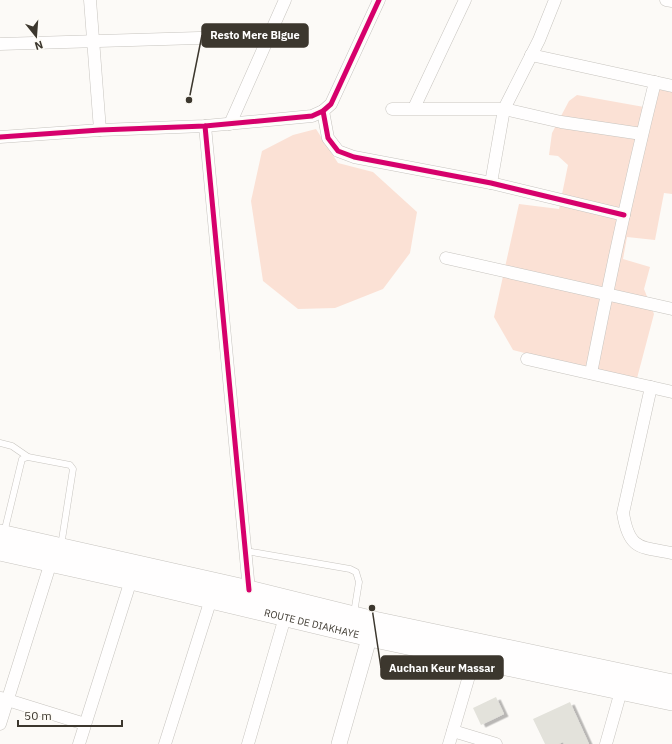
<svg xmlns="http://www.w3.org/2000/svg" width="672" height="744" font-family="'IBM Plex Sans',sans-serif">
<defs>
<filter id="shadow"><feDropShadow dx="4.5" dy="2.5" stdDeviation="0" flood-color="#0004"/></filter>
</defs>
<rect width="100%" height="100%" fill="#fcfaf7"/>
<g fill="#fbe1d5">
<polygon points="658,89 672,92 672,194 664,193 655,240 627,237 623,259 650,267 644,289 654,314 636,382 513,350 494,317 519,204 559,209 568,165 558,156 549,155 552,133 569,101 577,95 644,107"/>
<polygon points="316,129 338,163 373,172 417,212 410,253 383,289 335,308 298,309 263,281 251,201 262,151 293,135"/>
</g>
<g fill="#e3e2db" filter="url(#shadow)">
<polygon points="496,697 504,714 481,725 473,708"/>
<polygon points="570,702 589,744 564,744 563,742 559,744 545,744 533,719"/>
</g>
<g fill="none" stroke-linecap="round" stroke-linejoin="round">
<defs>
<g id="service">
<polyline points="0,443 12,446 28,457"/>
<polyline points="4,533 22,459 28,457 70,465 73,469 61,546"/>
<polyline points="246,551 350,569 356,572 359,582 354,613"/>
</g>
<g id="minor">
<polyline points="90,0 100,130"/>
<polyline points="666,0 672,1"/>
<polyline points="0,44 268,36"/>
<polyline points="531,55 672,86"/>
<polyline points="414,108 465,0"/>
<polyline points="392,109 504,109 561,122 642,134"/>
<polyline points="323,111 328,138 338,151 354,157 491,183 624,215"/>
<polyline points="230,124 285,0"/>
<polyline points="205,126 249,590"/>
<polyline points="0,137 100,130 205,126 312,116 323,111 331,104 379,0"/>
<polyline points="491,183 504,109 539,40 555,0"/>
<polyline points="446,258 672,309"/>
<polyline points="527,359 672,392"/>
<path d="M591,373C610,276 631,179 655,82"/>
<path d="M651,387L623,513C629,550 640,547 672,553"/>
<polyline points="1,698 85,724"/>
<polyline points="0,724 51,562"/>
<polyline points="453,731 496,744"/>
<polyline points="79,744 131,580"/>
<polyline points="165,744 211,599"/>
<polyline points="248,744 285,617"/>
<polyline points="449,744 474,659"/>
<polyline points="606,744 621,691"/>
</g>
<polyline id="tertiary" points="339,744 372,628"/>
<g id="primary">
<polyline points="0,534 249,590 374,621 672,684"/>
<path id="s1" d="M0,551L131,580L370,637L672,701"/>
</g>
</defs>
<use href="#service" stroke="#c7c4bf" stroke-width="7"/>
<use href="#minor" stroke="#c7c4bf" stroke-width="13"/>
<use href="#tertiary" stroke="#c7c4bf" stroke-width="16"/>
<use href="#primary" stroke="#c7c4bf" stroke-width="20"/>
<use href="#service" stroke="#fffefe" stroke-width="6"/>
<use href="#minor" stroke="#fffefe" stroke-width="12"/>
<use href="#tertiary" stroke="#fffefe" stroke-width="15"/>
<use href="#primary" stroke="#fffefe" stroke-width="19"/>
<defs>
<g id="cycleway">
<polyline points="323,111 328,138 338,151 354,157 491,183 624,215"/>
<polyline points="205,126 249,590"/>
<polyline points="0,137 100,130 205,126 312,116 323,111 331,104 379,0"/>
</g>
</defs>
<use href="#cycleway" stroke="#fdfbf6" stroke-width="8"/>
<use href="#cycleway" stroke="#d6006c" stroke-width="5"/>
</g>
<g text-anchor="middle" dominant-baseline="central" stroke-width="4" stroke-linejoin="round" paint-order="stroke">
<g font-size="10" fill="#3c372e" stroke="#fdfbf6">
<text stroke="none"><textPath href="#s1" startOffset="320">ROUTE DE DIAKHAYE</textPath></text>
</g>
</g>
<path fill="none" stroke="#3c372e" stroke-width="1.5" d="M189 100L202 35M372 608L381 668"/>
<g fill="#3c372e" stroke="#fdfbf6" stroke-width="1.5">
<circle cx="189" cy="100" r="4"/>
<circle cx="372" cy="608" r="4"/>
</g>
<g fill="#3c372e" stroke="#3c372e" stroke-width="1.5">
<rect x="202" y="24" width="106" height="23" rx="4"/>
<rect x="381" y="656" width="122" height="23" rx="4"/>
</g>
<g font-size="11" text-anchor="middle" font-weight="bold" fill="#fff">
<text x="255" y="39">Resto Mere Bigue</text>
<text x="442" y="672">Auchan Keur Massar</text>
</g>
<g transform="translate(36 36) rotate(163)" stroke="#fdfbf6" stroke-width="3" paint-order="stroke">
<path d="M0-3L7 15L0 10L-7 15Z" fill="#3c372e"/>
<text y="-6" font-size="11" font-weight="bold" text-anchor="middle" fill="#3c372e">N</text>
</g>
<path d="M18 720v6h104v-6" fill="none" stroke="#3c372e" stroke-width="2"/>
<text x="24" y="720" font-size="12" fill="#3c372e" stroke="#fdfbf6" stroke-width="3" paint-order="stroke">50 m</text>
</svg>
